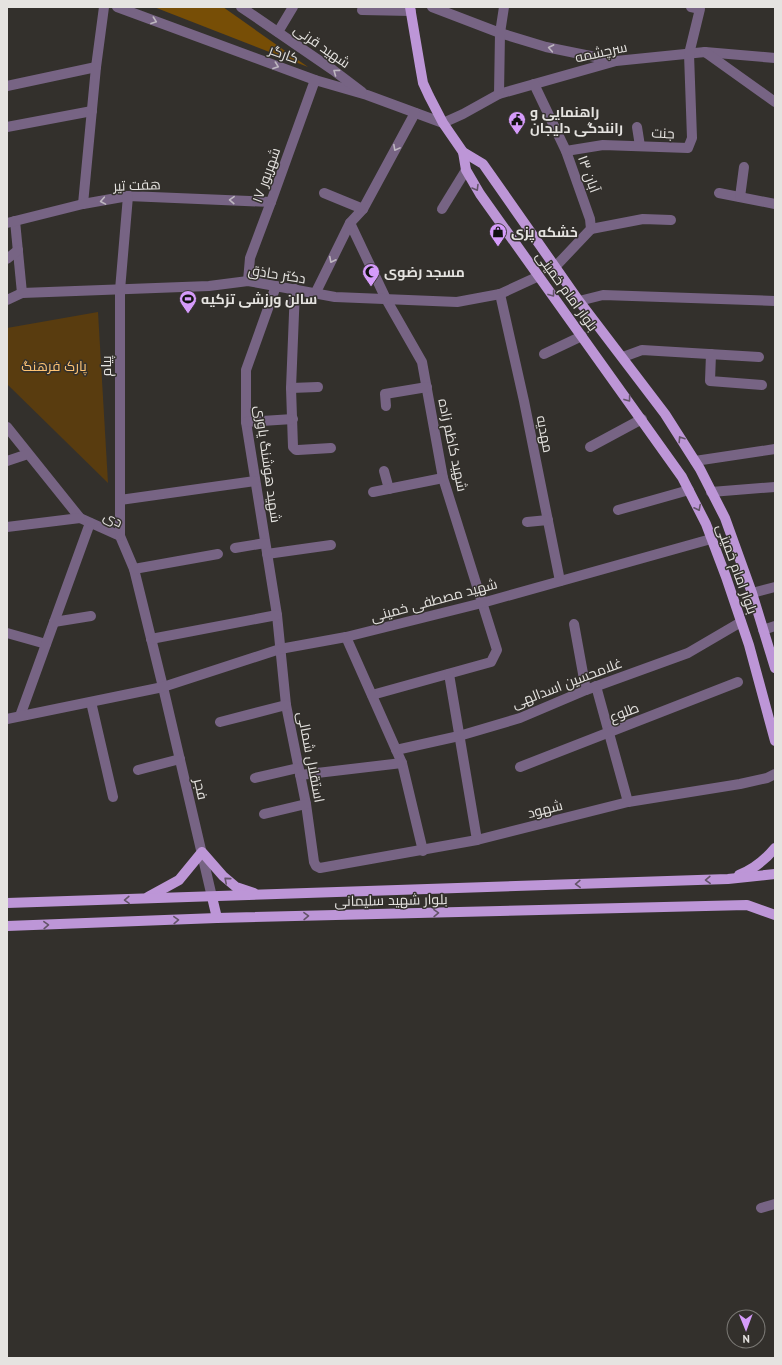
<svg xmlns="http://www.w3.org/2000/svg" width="782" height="1365" font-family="'PT Sans',Cairo,sans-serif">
<rect width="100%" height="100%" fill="#33302c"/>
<polygon fill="#593c0f" points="98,312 108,483 7,384 7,328"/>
<polygon fill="#774e06" points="154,7 223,7 308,67"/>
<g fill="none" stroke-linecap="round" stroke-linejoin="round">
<g stroke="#776484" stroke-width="10">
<polyline points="117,7 315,80 367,95 443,123 463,114 499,94 616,61 705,52 775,58"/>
<polyline points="241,7 333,70 362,92"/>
<polyline points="432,7 500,33 546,47 615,61"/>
<polyline points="362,10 411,11"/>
<polyline points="278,32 293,7"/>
<polyline points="705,52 775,102"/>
<polyline points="534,84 566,151 590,219 591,229 555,267"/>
<polyline points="7,86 96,67"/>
<polyline points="499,94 500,33 504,7"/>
<polyline points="7,127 92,111"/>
<polyline points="637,127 640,146"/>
<polyline points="566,151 603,145 688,148 692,138 689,54 700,9 691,7"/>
<polyline points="324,193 363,209"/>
<polyline points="719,193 775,204"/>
<polyline points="740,197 744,167"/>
<polyline points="83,204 96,67 104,7"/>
<polyline points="442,209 466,170"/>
<polyline points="15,221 22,293"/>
<polyline points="7,223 83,204 128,196 271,202"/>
<polyline points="350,223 386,299 422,362 443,478 497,650 491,662 372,695"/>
<polyline points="591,229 643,219 671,220"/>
<polyline points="7,259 18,250"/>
<polyline points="248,281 250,258 271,202 315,80"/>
<polyline points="276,286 246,370 246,422 277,615 286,705 306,804 314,862 316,866 320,868 477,840 628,802 740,784 767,778 775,774"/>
<polyline points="295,289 291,388 293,447 296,450 298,450 331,448"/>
<polyline points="315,294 350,223 363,209 415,113"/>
<polyline points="500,294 524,401 560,581"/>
<polyline points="7,300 22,293 209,286 248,281 335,297 457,302 500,294 539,276"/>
<polyline points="579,301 603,295 775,301"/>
<polyline points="544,354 582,336"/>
<polyline points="711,354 710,381 762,385"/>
<polyline points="623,357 642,350 759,357"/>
<polyline points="291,388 318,387"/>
<polyline points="386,406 385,394 427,387"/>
<polyline points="246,422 293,419"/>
<polyline points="7,427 80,518 120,536 134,569 163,687 212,897"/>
<polyline points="590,447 642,419"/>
<polyline points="7,461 28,454"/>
<polyline points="695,461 775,449"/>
<polyline points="384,471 389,489"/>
<polyline points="373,492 443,478"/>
<polyline points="711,492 775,487"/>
<polyline points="120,500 255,481"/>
<polyline points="618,510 689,490"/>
<polyline points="527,522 548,520"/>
<polyline points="7,527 80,518"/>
<polyline points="120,536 120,290 128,196"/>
<polyline points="235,548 265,543"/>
<polyline points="267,554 331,545"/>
<polyline points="134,569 218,554"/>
<polyline points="752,593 775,587"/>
<polyline points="54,622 91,616"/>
<polyline points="574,624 586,690"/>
<polyline points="763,630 775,626"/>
<polyline points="7,633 46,644"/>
<polyline points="346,637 402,763 423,851"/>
<polyline points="151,639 277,615"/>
<polyline points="449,674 477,840"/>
<polyline points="596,686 628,802"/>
<polyline points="91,702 113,797"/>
<polyline points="20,716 90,523"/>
<polyline points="7,719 163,687 280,649 346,637 482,603 711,539"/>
<polyline points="220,722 286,705"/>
<polyline points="396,750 459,736 520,718 586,690 688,653 741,622"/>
<polyline points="520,767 738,682"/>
<polyline points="138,770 180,759"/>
<polyline points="300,775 402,763"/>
<polyline points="255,778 298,768"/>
<polyline points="264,814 306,804"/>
<polyline points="761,1208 775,1204"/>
</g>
<g stroke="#bd96d7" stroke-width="10">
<polyline points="410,7 420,66 423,83 429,96 443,123 463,152 483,164 579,301 665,414 700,469 725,518 752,593 775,668"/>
<polyline points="463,152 466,170 480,194 682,477 706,524 726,577 749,645 775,741"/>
<path d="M739,875C754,869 765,860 775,848"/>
<polyline points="148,897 179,880 202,852 223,876 236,887 254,893"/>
<polyline points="212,897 217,918"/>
<polyline points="7,903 728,879 775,874"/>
<polyline points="7,926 217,918 747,905 775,915"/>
</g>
</g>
<defs><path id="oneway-chevron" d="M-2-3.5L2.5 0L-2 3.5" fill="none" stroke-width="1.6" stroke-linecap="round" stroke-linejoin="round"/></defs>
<g stroke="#beb7c0">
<use href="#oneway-chevron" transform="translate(154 21) rotate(20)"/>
<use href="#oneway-chevron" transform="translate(551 48) rotate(-169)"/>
<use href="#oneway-chevron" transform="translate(276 66) rotate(20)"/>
<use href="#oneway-chevron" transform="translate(336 72) rotate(-144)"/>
<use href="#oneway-chevron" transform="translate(396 148) rotate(118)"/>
<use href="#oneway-chevron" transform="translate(232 200) rotate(-178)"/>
<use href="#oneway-chevron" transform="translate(103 201) rotate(170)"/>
<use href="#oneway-chevron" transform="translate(332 260) rotate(117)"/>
</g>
<g stroke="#635468">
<use href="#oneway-chevron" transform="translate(476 188) rotate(59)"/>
<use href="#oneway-chevron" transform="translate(552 294) rotate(54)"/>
<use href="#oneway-chevron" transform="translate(628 399) rotate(54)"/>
<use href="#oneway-chevron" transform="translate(681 439) rotate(-123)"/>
<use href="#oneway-chevron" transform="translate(698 508) rotate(63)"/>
<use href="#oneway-chevron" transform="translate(227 880) rotate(-139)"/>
<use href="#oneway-chevron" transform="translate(708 880) rotate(178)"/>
<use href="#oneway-chevron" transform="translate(578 884) rotate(178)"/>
<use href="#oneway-chevron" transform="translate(127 900) rotate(178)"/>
<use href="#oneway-chevron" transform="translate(436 913) rotate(-1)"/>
<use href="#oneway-chevron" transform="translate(306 916) rotate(-1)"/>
<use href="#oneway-chevron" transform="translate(176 920) rotate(-2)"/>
<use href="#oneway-chevron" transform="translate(46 925) rotate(-2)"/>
</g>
<defs>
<symbol id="civic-pin" viewBox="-11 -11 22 30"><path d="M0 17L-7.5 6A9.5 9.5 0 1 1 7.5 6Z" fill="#d59bfa" stroke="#33302c"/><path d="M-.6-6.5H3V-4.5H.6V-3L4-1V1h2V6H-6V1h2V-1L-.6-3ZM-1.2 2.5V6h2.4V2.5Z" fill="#111"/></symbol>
<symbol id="shop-pin" viewBox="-11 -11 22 30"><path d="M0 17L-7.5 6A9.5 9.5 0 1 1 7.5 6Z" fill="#d59bfa" stroke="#33302c"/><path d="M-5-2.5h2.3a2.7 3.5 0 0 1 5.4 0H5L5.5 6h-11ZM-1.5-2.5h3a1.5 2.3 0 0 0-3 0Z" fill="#111"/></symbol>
<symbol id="mosque-pin" viewBox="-11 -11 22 30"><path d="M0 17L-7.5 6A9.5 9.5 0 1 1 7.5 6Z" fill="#d59bfa" stroke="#33302c"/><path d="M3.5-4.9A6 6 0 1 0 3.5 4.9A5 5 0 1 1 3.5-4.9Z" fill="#111"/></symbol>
<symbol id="stadium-pin" viewBox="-11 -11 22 30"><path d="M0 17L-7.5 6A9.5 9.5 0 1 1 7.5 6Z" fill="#d59bfa" stroke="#33302c"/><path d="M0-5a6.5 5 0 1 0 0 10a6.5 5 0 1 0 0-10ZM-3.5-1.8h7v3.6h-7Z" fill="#111"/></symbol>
</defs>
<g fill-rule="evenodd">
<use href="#civic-pin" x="507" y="110" width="20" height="27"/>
<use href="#shop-pin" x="488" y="222" width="20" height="27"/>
<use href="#mosque-pin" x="361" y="262" width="20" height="27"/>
<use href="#stadium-pin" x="178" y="289" width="20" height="27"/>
</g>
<g text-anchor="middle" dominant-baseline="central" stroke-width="3" stroke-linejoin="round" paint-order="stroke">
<g font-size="14" fill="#e5e3e0" stroke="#33302c">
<text transform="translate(322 46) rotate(35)">شهید قرنی</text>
<text transform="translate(601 52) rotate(-12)">سرچشمه</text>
<text transform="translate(284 54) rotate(20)">کارگر</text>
<text transform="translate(663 133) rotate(2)">جنت</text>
<text transform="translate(589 174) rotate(70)">۱۳ آبان</text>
<text transform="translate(266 175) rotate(-70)">۱۷ شهریور</text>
<text transform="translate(137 185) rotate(-2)">هفت تیر</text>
<text transform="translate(277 274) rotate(9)">دکتر حاذق</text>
<text transform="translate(567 291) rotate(54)">بلوار امام خمینی</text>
<text transform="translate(106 366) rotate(-90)">پیام</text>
<text transform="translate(545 434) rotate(79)">مهدیه</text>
<text transform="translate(453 445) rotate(78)">شهید کاظم زاده</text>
<text transform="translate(268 464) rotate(82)">شهید هوشنگ یاوری</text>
<text transform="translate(113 519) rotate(26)">دی</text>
<text transform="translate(737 569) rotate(70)">بلوار امام خمینی</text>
<text transform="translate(434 600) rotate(-15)">شهید مصطفی خمینی</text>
<text transform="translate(567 683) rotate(-21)">غلامحسین اسدالهی</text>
<text transform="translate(624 712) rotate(-21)">طلوع</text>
<text transform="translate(311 757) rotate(79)">استقلال شمالی</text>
<text transform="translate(201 789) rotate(77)">فجر</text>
<text transform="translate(545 809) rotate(-14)">شهود</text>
<text transform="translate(391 900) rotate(-1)">بلوار شهید سلیمانی</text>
</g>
<g font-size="14" font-weight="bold" fill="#e5e3e0" stroke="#33302c" text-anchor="start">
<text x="530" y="112">راهنمایی و<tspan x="530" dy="16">رانندگی دلیجان</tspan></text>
<text x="511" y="232">خشکه پزی</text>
<text x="384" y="272">مسجد رضوی</text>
<text x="201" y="299">سالن ورزشی تزکیه</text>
</g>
<g font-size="14" fill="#ffc474" stroke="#33302c">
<text x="54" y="366">پارک فرهنگ</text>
</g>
</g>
<rect width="782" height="1365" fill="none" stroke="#e5e3e0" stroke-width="16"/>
<g transform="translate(746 1329) rotate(179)"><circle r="19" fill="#33302c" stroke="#7a7874"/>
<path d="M0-3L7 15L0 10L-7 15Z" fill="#d59bfa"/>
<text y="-6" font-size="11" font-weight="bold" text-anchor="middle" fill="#e5e3e0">N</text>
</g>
</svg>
